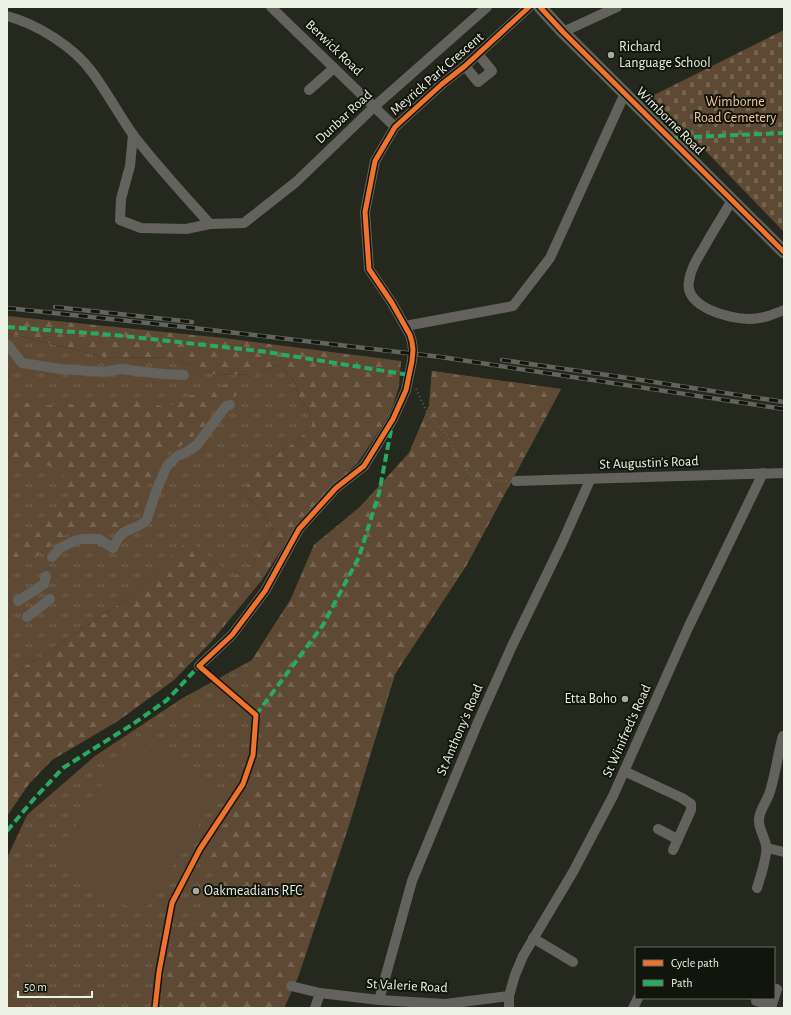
<svg xmlns="http://www.w3.org/2000/svg" width="791" height="1015" font-family="'Alegreya Sans',sans-serif">
<defs>
<pattern id="grass-tufts" width="24" height="20" patternUnits="userSpaceOnUse"><rect width="24" height="20" fill="#5e4934"/><path d="M3 7l-1-3M5 7V3M7 7l1-3M15 17l-1-3M17 17v-4M19 17l1-3" fill="none" stroke="#756451"/></pattern>
<pattern id="forest-firs" width="22" height="20" patternUnits="userSpaceOnUse"><rect width="22" height="20" fill="#5e4934"/><path d="M5 1l3.5 6h-7zM16 11l3.5 6h-7z" fill="#756451"/></pattern>
<pattern id="cemetery-stones" width="16" height="16" patternUnits="userSpaceOnUse"><rect width="16" height="16" fill="#5e4934"/><path d="M2 7V4a2 2 0 0 1 4 0v3zM10 15v-3a2 2 0 0 1 4 0v3z" fill="#756451"/></pattern>
</defs>
<rect width="100%" height="100%" fill="#25291d"/>
<g fill="url(#grass-tufts)">
<polygon points="7,334 16,335 104,357 175,358 212,374 254,375 278,364 295,382 299,398 307,407 312,425 298,441 268,458 246,495 259,507 273,529 254,561 231,581 217,563 189,541 127,599 7,678"/>
<polygon points="432,371 561,389 466,566 395,674 348,828 298,977 284,1008 7,1008 7,858 27,815 95,756 181,699 252,660 291,599 314,545 360,507 409,453 429,406"/>
</g>
<g fill="url(#forest-firs)">
<polygon points="7,316 224,338 401,361 399,386 393,406 385,422 359,461 300,520 262,580 211,642 174,680 118,721 52,760 29,784 7,816 7,678 127,599 189,540 217,563 231,580 254,561 273,529 259,507 246,495 248,482 268,458 298,441 312,425 307,407 299,398 295,382 278,364 254,375 212,374 175,358 104,357 16,335 7,334"/>
<polygon points="432,371 561,389 466,566 395,674 348,828 298,977 284,1008 160,1008 166,963 178,917 199,925 226,878 202,861 228,819 257,776 260,736 252,660 291,599 314,545 360,507 409,453 429,406"/>
<path d="M235,378L236,394L231,400L222,405L214,413L202,430L156,464L137,509L124,530H72C58,541 43,550 30,562L7,561V551L62,509L70,494L61,470L41,463L25,469L7,468V396L37,406L74,404L101,397L143,401L164,407L176,404L186,397L190,395L211,394Z"/>
</g>
<polygon fill="url(#cemetery-stones)" points="784,30 784,232 693,138 648,98"/>
<polygon fill="#5e4934" points="134,734 221,790 142,915 54,861"/>
<g fill="none" stroke-linecap="round" stroke-linejoin="round">
<polyline stroke="#606059" stroke-width="2" stroke-dasharray="1 3" stroke-linecap="butt" points="416,389 429,417 447,435 459,461 475,479 507,481"/>
<g stroke="#63625d" stroke-width="10">
<polyline points="271,7 395,127"/>
<path d="M7,16C37,24 74,47 92,72C107,92 119,115 134,136C158,167 184,195 210,224L244,223L296,182L375,106L487,7"/>
<polyline points="563,32 617,7"/>
<polyline points="465,66 478,82 492,71 478,54"/>
<polyline points="309,90 334,68"/>
<polyline points="133,135 130,166 121,199 120,220 141,228 186,229 210,224"/>
<path d="M732,200C724,214 715,228 707,242C700,255 691,266 689,281C684,307 729,319 749,319C762,319 772,315 784,310"/>
<polyline points="405,326 513,306 550,258 625,93"/>
<polyline points="8,345 22,363 61,369 104,372 120,369 163,374 184,375"/>
<polyline points="516,481 784,473"/>
<path d="M52,557L60,548L74,541L82,539H99L113,548C115,544 118,537 122,534C130,527 139,529 147,519L156,491L167,466L177,456L185,453L197,445L226,406L230,405"/>
<polyline points="18,601 44,584 46,576"/>
<polyline points="27,617 50,599"/>
<polyline points="199,666 232,635 265,591 299,529 336,488 364,466 393,419 406,390 412,361 413,350 412,342 410,335 392,303 369,269 365,212 375,161 395,127 442,84 465,66 529,7"/>
<polyline points="624,771 682,798 691,804 691,810 673,850"/>
<polyline points="658,829 677,839"/>
<polyline points="767,848 784,852"/>
<path d="M757,888C760,878 768,855 766,846C765,837 758,828 759,819C760,808 769,799 771,788C776,771 778,753 783,736"/>
<polyline points="533,938 573,962"/>
<polyline points="291,986 320,993 379,1000 445,1004 509,996 509,1008"/>
<polyline points="509,996 515,975 523,956 573,872 613,796 688,628 763,473"/>
<polyline points="379,1000 412,881 478,722 512,646 562,543 590,480"/>
<polyline points="756,1001 772,1005 777,989"/>
<polyline points="315,1008 320,993"/>
<polyline points="633,1008 638,998"/>
</g>
<polyline stroke="#616259" stroke-width="13" points="540,7 563,32 784,252"/>
<defs>
<g id="rail">
<polyline points="55,307 192,322"/>
<polyline points="7,308 185,327 441,357 784,409"/>
<polyline points="502,360 628,378 784,402"/>
</g>
</defs>
<use href="#rail" stroke="#63645e" stroke-width="4.5"/>
<use href="#rail" stroke="#11150b" stroke-width="3" stroke-dasharray="9" stroke-linecap="butt"/>
<g stroke="#26ab63" stroke-width="4" stroke-dasharray="8 4" stroke-linecap="butt">
<polyline points="670,138 784,133"/>
<polyline points="7,327 114,335 260,351 410,375"/>
<polyline points="256,715 323,625 359,557 379,493 392,425"/>
<polyline points="7,831 33,800 63,768 133,724 167,700 199,666"/>
</g>
<defs>
<g id="cycleway">
<polyline points="540,7 563,32 784,252"/>
<polyline points="155,1008 159,972 172,903 200,849 243,784 253,755 256,715 199,666 232,635 265,591 299,529 336,488 364,466 393,419 406,390 412,361 413,350 412,342 410,335 392,303 369,269 365,212 375,161 395,127 442,84 465,66 529,7"/>
</g>
</defs>
<use href="#cycleway" stroke="#11150b" stroke-width="8"/>
<use href="#cycleway" stroke="#ef722f" stroke-width="5"/>
</g>
<g fill="#a6ac9e" stroke="#11150b" stroke-width="1.5">
<circle cx="611" cy="55" r="4"/>
<circle cx="625" cy="699" r="4"/>
<circle cx="196" cy="891" r="4"/>
</g>
<g text-anchor="middle" dominant-baseline="central" stroke-width="4" stroke-linejoin="round" paint-order="stroke">
<g font-size="14" fill="#ecf2e3" stroke="#11150b" text-anchor="start">
<text x="619" y="47">Richard<tspan x="619" dy="16">Language School</tspan></text>
<text x="617" y="699" text-anchor="end">Etta Boho</text>
<text x="204" y="891">Oakmeadians RFC</text>
</g>
<g font-size="14" fill="#ecf2e3" stroke="#11150b">
<text transform="translate(334 48) rotate(44)">Berwick Road</text>
<text transform="translate(437 74) rotate(-41)">Meyrick Park Crescent</text>
<text transform="translate(344 117) rotate(-43)">Dunbar Road</text>
<text transform="translate(670 121) rotate(45)">Wimborne Road</text>
<text transform="translate(649 463) rotate(-2)">St Augustin's Road</text>
<text transform="translate(460 730) rotate(-67)">St Anthony's Road</text>
<text transform="translate(627 731) rotate(-66)">St Winifred's Road</text>
<text transform="translate(407 986) rotate(3)">St Valerie Road</text>
</g>
<g font-size="14" fill="#f9c69a" stroke="#11150b">
<text x="735" y="102">Wimborne<tspan x="735" dy="16">Road Cemetery</tspan></text>
</g>
</g>
<rect width="791" height="1015" fill="none" stroke="#ecf2e3" stroke-width="16"/>
<rect x="635" y="947" width="140" height="52" fill="#11150b" stroke="#696d61"/>
<rect x="643" y="960" width="20" height="6" fill="#ef722f" stroke="#696d61"/>
<text x="671" y="967" font-size="12" fill="#ecf2e3">Cycle path</text>
<rect x="643" y="980" width="20" height="6" fill="#26ab63" stroke="#696d61"/>
<text x="671" y="987" font-size="12" fill="#ecf2e3">Path</text>
<path d="M18 991v6h74v-6" fill="none" stroke="#ecf2e3" stroke-width="2"/>
<text x="24" y="991" font-size="12" fill="#ecf2e3" stroke="#11150b" stroke-width="3" paint-order="stroke">50 m</text>
</svg>
